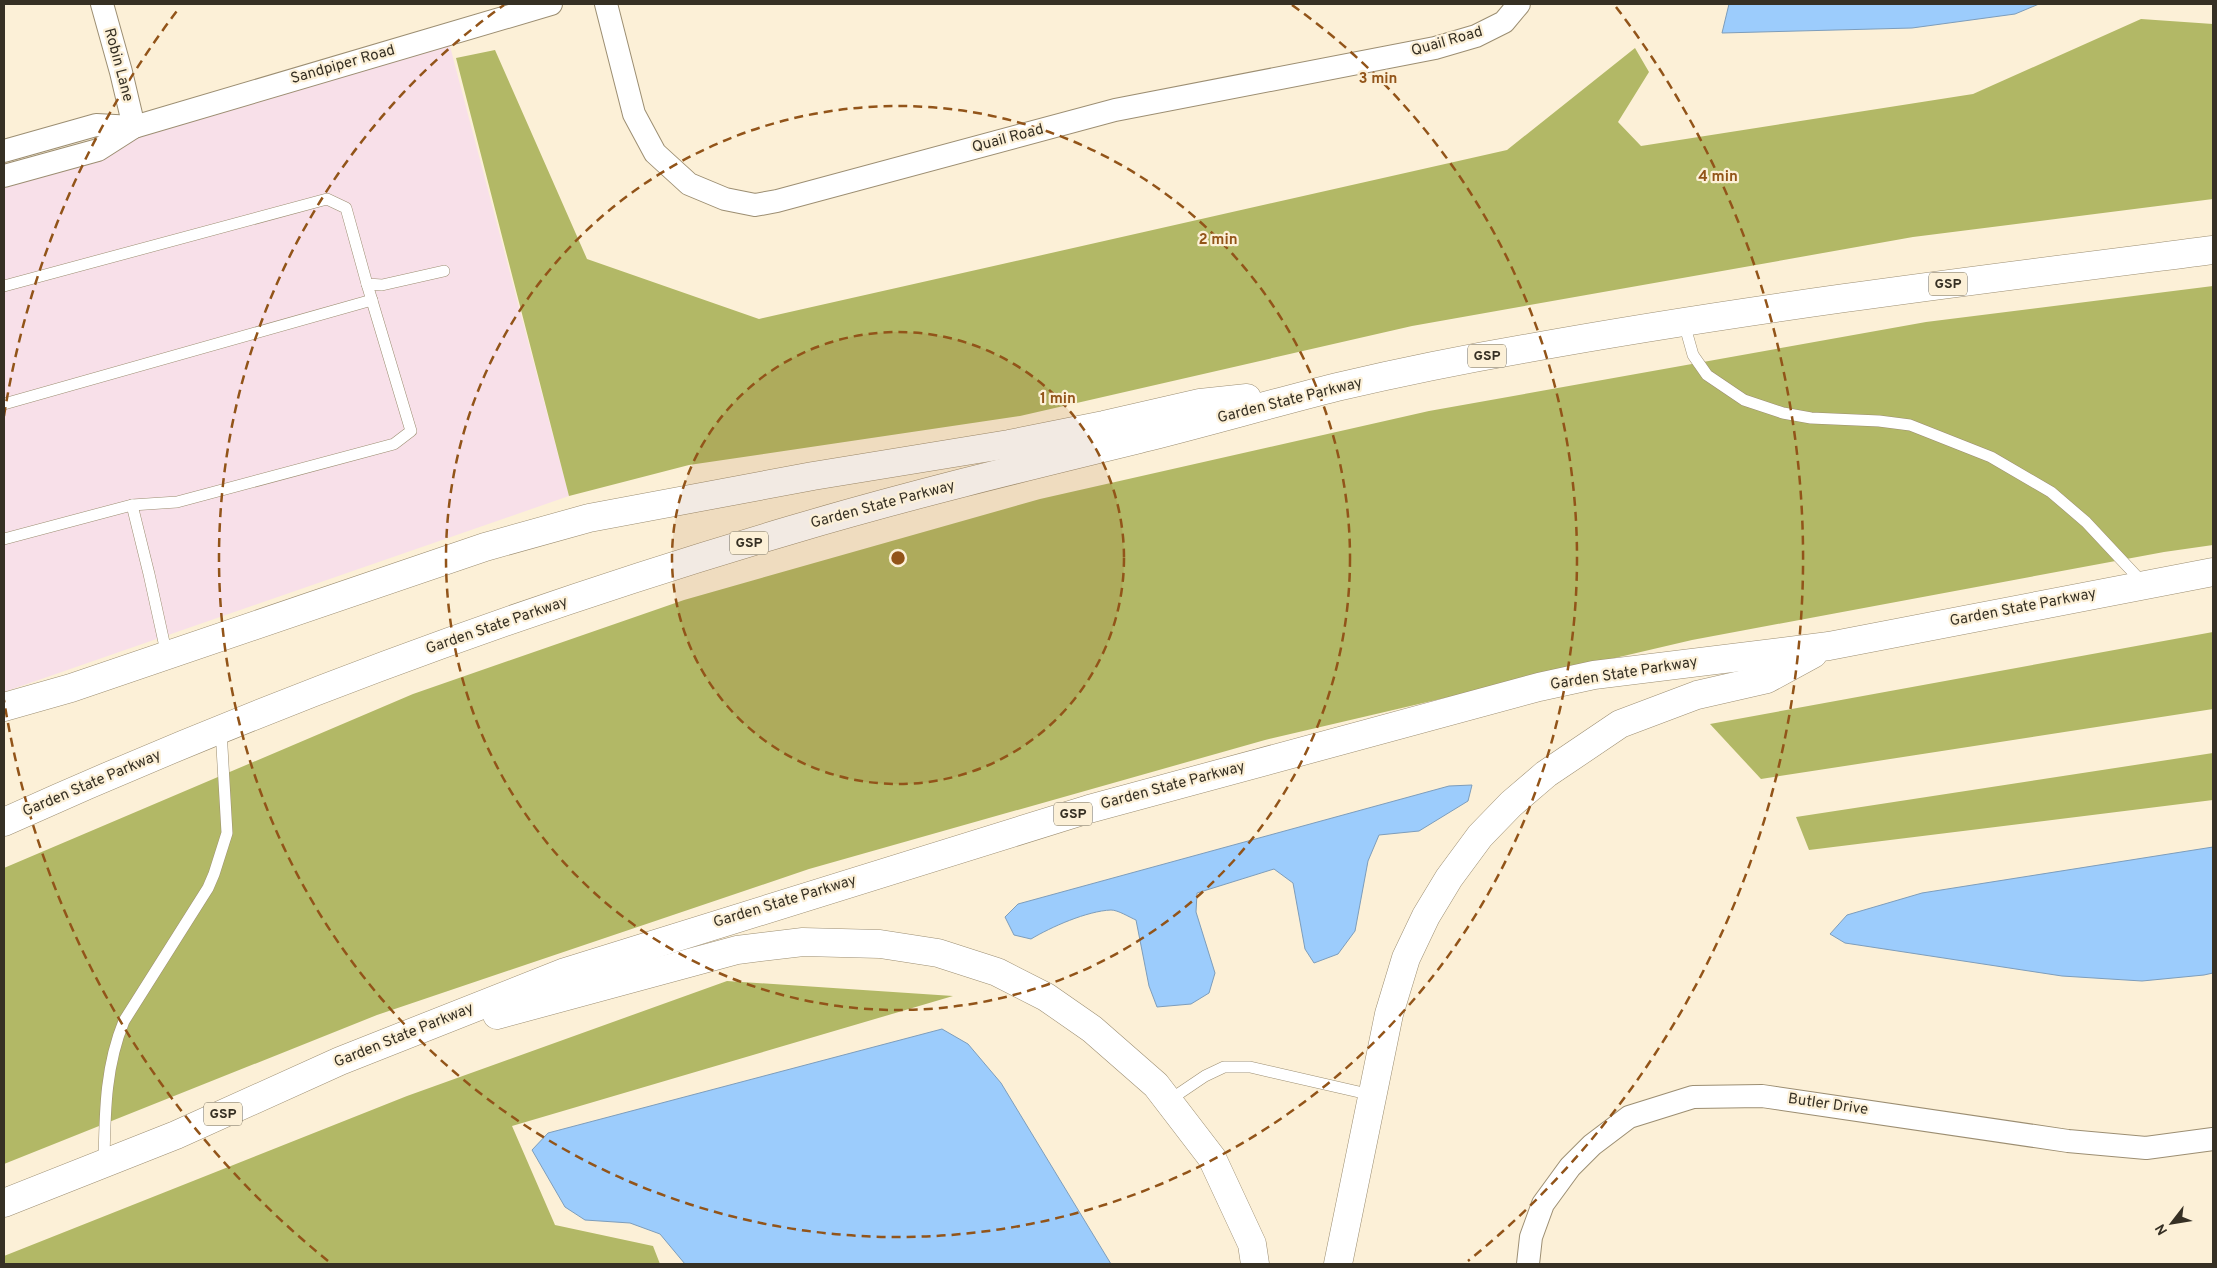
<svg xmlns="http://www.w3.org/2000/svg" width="2217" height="1268" font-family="Overpass,sans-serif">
<rect width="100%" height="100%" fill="#fcf0d7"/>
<polygon fill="#f8e0e9" points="447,35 569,496 4,692 4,167"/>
<g fill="#b2b866">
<polygon points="2141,19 2213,24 2213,199 1913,237 1412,326 1020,416 689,465 569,496 456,58 495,50 587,259 759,319 1507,150 1635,48 1649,72 1618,122 1641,146 1973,94"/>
<polygon points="2213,286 2213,545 2164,552 1692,640 1265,740 809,869 377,1015 4,1164 4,868 413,694 684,600 1040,499 1429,411 1926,322"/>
<polygon points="2213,632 2213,709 1761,779 1710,724"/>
<polygon points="2213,753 2213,800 1809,850 1796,817"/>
<polygon points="727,981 953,996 512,1126 555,1225 653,1246 660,1264 4,1264 4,1256 407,1096"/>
</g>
<g fill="#9cccfc" stroke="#7d9dbb">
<polygon points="1729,4 2039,4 2015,14 1912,28 1722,33"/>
<path d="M1472,785L1468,801L1419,831L1379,835L1368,861L1355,931L1338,954L1314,963L1305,949L1293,883L1274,869L1197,893L1196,912L1215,973L1209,993L1191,1004L1157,1007L1149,986L1136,920C1129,917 1118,910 1111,910C1087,911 1051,927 1031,939L1014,935L1005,917L1018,904L1449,786Z"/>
<polygon points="2213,847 2213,973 2204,975 2142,981 2062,976 1845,943 1830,934 1847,915 1922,893"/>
<polygon points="942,1029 968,1044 1001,1083 1111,1264 685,1264 660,1234 630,1223 585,1220 565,1207 532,1150 548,1133"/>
</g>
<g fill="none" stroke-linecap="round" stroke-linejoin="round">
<defs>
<g id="service">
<polyline points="4,286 327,199 346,208 367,284 382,285 444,271"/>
<polyline points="1684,323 1693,355 1707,375 1744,400 1783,413 1811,418 1879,421 1910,425 1991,457 2051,492 2086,522 2143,583"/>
<polyline points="4,404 372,300"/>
<polyline points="132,505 149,574 167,656"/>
<polyline points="4,539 132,505 177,502 394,444 411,431 367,284"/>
<polyline points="1168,1101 1205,1076 1224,1067 1250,1067 1372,1095"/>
<path d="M104,1162C105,1113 105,1067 124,1021L208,888L214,874L227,833L221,730"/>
</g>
<g id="minor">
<polyline points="102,4 121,72 134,127"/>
<polyline points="606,4 634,114 655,153 689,184 725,199 755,205 777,201 1115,110 1435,48 1476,36 1504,22 1519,4"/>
<polyline points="4,151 96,125 134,127"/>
<polyline points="4,176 98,150 134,127 551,4"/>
<polyline points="1528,1264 1531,1237 1543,1204 1570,1167 1592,1145 1629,1117 1693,1097 1762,1096 2068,1141 2146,1148 2213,1139"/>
</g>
<g id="motorway">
<polyline points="4,707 71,688 485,547 589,518 813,476 1009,444 1104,425 1200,403 1247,398"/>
<path d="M4,822C259,707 523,609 791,530C909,495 1029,466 1148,437C1211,421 1274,403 1337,387C1401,372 1465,359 1529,348C1756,307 1985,279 2213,250"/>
<polyline points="497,1015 737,950 803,942 880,944 938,953 997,972 1046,997 1092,1029 1156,1085 1212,1158 1252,1244 1255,1264"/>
<polyline points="4,1203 176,1135 340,1061 565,972 1089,809 1539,687 1594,675 1829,646 2213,572"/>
<polyline points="1338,1264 1389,1014 1406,958 1426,916 1449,878 1480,836 1511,804 1546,774 1620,724 1697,695 1767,679 1813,654"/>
</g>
</defs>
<use href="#service" stroke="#9c8e72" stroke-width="12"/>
<use href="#minor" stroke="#9c8e72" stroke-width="24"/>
<use href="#motorway" stroke="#9c8e72" stroke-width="29"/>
<use href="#service" stroke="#fff" stroke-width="11"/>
<use href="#minor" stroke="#fff" stroke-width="22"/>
<use href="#motorway" stroke="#fff" stroke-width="28"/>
</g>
<circle cx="898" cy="558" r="226" fill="#925419" fill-opacity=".12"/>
<g fill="none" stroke="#925419" stroke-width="2.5" stroke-dasharray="9 6">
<circle cx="898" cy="558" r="226"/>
<circle cx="898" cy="558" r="452"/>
<path d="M1292 5A679 679 0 1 1 504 5"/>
<path d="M328 1261A905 905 0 0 1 4 700M4 416A905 905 0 0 1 180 7M1616 7A905 905 0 0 1 1468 1261"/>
</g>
<g text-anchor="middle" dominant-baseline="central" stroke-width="4.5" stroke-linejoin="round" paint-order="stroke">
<g fill="#fcf0d7" stroke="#716a5a" stroke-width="1">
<rect x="1929" y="272.5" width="38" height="23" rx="4"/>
<rect x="1468" y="344.5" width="38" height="23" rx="4"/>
<rect x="730" y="531.5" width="38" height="23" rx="4"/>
<rect x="1054" y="802.5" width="38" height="23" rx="4"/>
<rect x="204" y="1102.5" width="38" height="23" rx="4"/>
</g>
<g font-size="14" font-weight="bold" fill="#363024">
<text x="1948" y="284">GSP</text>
<text x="1487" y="356">GSP</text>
<text x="749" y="543">GSP</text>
<text x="1073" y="814">GSP</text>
<text x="223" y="1114">GSP</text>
</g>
<g font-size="15" fill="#363024" stroke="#fcf0d7">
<text transform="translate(1447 42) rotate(-16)">Quail Road</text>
<text transform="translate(118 65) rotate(75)">Robin Lane</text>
<text transform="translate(343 65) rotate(-16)">Sandpiper Road</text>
<text transform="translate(1008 139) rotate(-15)">Quail Road</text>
<text transform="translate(1290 401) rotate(-14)">Garden State Parkway</text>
<text transform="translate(883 505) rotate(-15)">Garden State Parkway</text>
<text transform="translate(2023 608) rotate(-11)">Garden State Parkway</text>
<text transform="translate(497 626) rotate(-19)">Garden State Parkway</text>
<text transform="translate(1624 674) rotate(-9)">Garden State Parkway</text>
<text transform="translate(92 784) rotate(-23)">Garden State Parkway</text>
<text transform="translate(1173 786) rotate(-15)">Garden State Parkway</text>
<text transform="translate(785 902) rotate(-17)">Garden State Parkway</text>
<text transform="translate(404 1036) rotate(-22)">Garden State Parkway</text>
<text transform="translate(1828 1105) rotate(8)">Butler Drive</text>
</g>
</g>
<circle cx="898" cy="558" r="8" fill="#925419" stroke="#fcf0d7" stroke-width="2.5"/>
<g font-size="15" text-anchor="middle" font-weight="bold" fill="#925419" stroke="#fcf0d7" stroke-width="4.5" stroke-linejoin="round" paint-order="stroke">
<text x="1378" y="83">3 min</text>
<text x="1718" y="181">4 min</text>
<text x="1218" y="244">2 min</text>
<text x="1058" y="403">1 min</text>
</g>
<rect width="2217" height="1268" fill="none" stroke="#363024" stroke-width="10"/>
<g transform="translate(2172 1223) rotate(239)" stroke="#fcf0d7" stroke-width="4" paint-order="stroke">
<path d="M0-4L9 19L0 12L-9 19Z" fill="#363024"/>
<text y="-8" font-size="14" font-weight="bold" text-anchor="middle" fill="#363024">N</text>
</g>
</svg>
